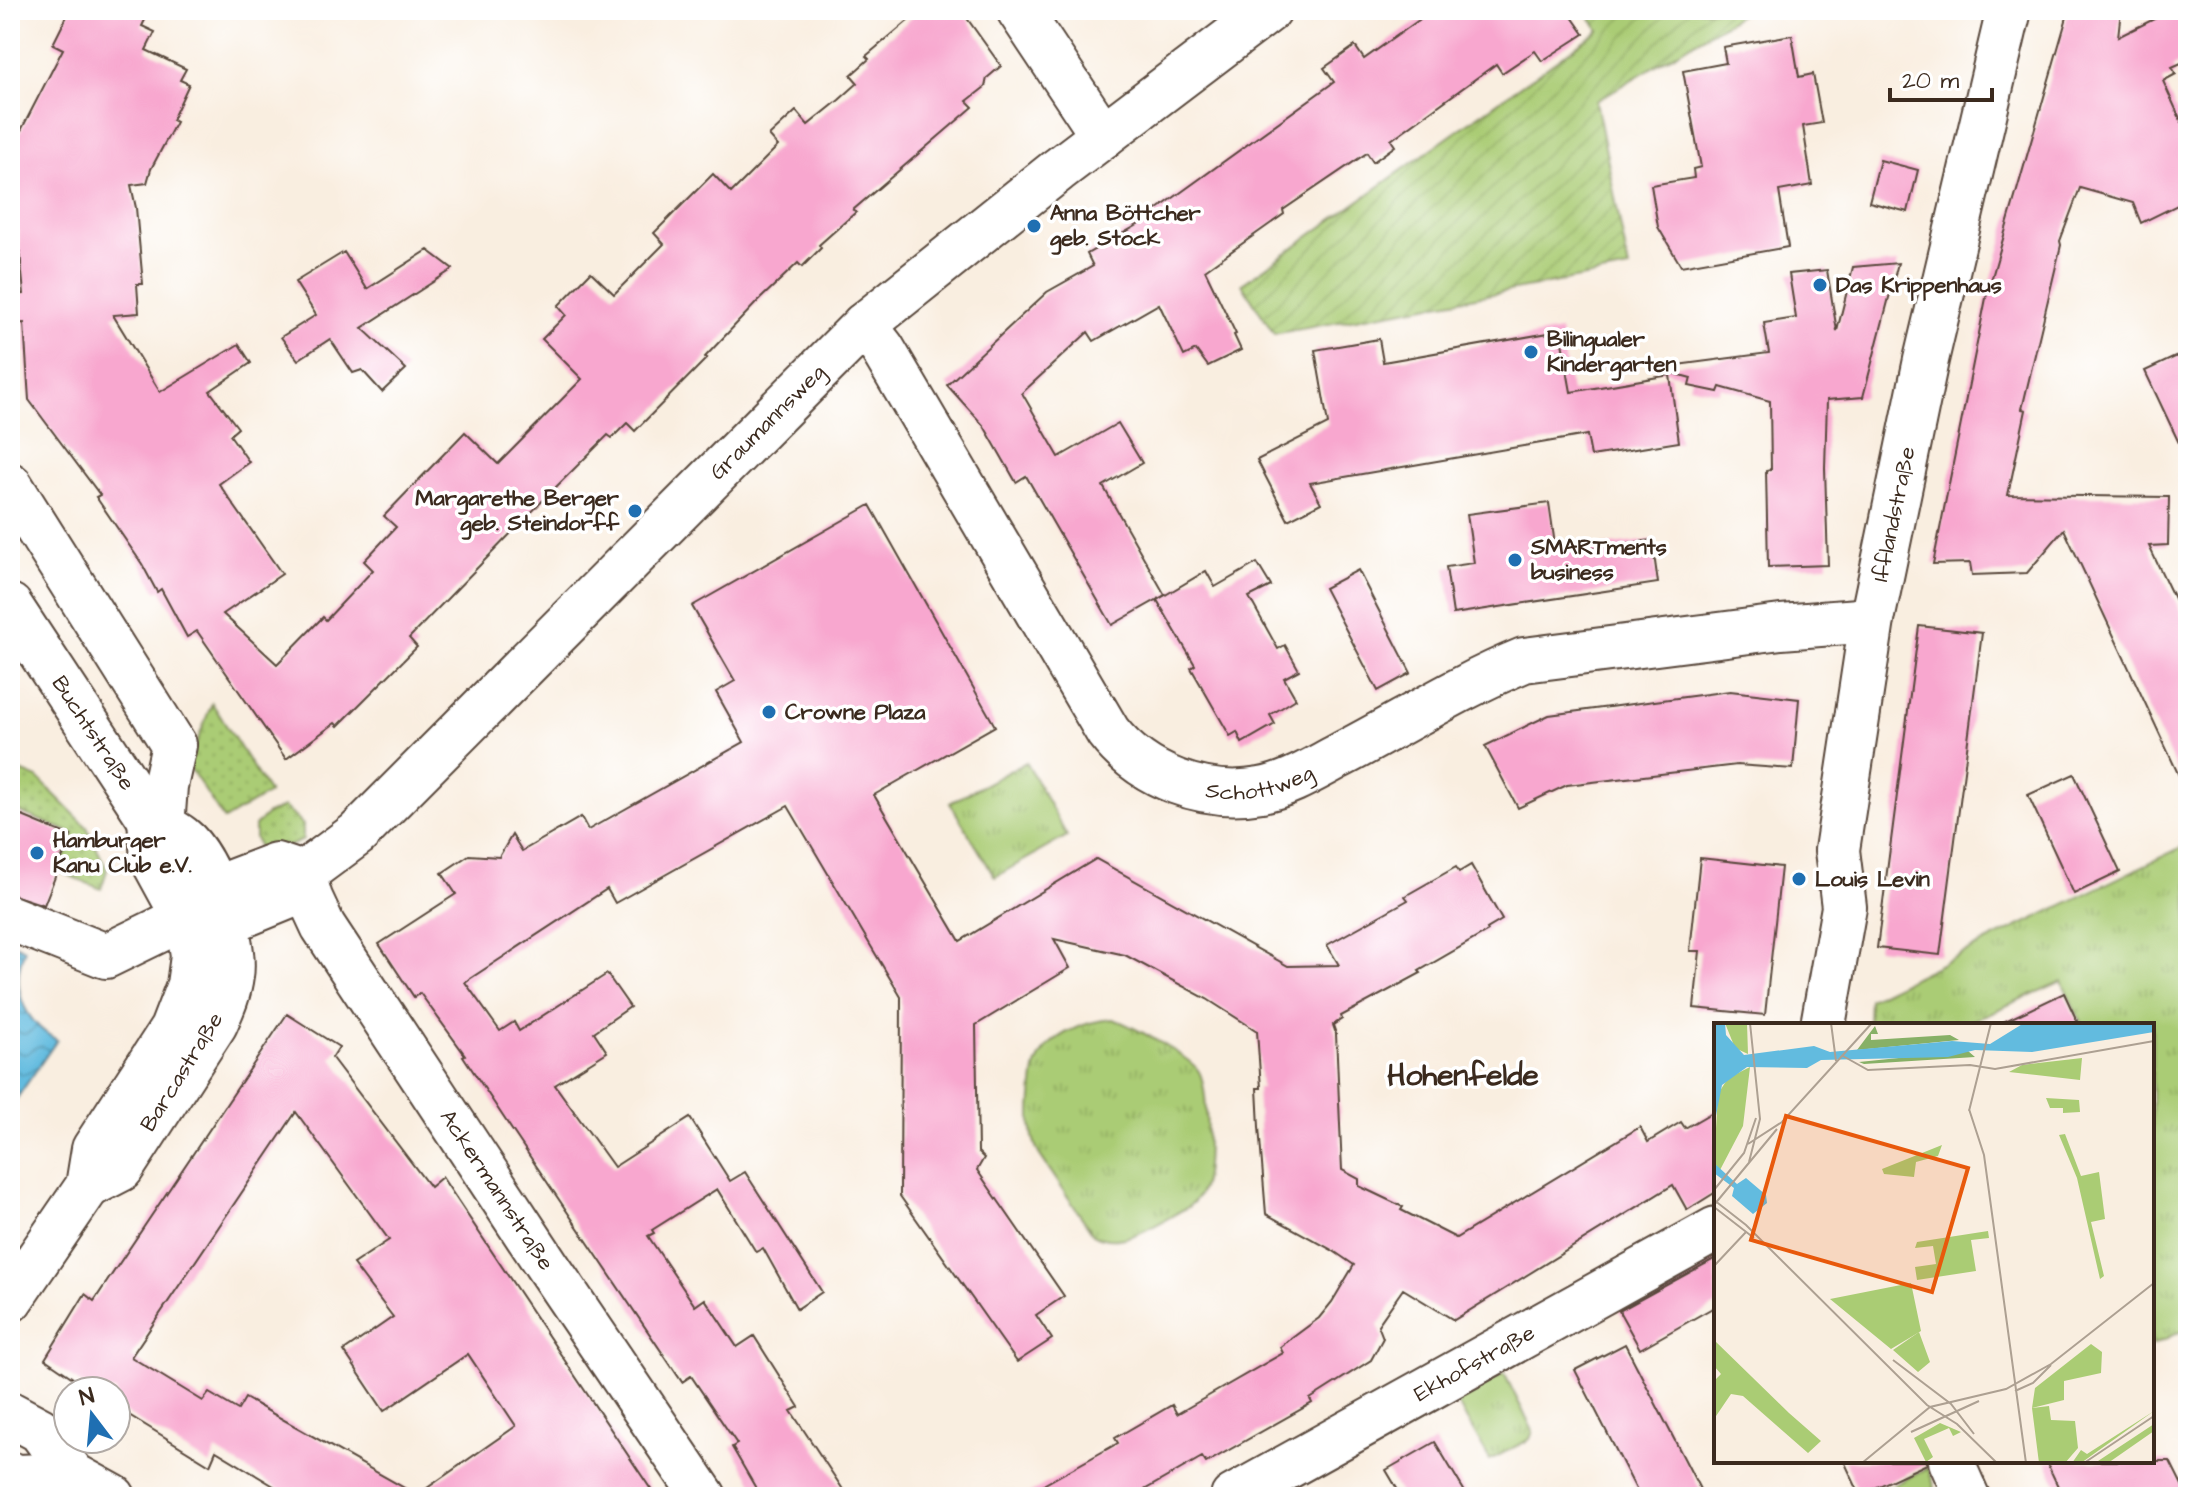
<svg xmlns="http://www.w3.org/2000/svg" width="2198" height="1507" font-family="'Architects Daughter',sans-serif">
<defs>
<pattern id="grass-dots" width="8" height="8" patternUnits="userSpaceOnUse" patternTransform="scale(2)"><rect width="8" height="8" fill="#aacc74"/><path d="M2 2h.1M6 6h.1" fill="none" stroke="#93af64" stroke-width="1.8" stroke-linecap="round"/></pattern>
<pattern id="park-tufts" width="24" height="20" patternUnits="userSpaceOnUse" patternTransform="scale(2)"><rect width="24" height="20" fill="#aacc74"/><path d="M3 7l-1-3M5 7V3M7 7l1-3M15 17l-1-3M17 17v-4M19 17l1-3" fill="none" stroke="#93af64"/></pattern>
<pattern id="garden-furrows" width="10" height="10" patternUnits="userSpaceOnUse" patternTransform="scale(2)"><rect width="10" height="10" fill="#aacc74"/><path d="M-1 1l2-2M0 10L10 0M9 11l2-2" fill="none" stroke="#93af64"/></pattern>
<pattern id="water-waves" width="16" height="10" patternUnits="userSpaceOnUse" patternTransform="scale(2)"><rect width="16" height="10" fill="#62bbdf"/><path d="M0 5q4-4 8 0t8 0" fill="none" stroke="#5298b4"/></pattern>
</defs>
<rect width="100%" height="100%" fill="#fff"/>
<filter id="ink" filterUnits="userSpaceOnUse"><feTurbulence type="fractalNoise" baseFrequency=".0125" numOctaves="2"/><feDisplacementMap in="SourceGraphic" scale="16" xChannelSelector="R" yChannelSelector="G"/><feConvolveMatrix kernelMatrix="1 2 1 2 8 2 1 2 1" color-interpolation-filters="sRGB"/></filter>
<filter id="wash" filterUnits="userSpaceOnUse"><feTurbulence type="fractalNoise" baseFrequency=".006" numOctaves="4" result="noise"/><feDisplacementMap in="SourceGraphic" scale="32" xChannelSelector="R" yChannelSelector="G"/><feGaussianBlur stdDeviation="1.8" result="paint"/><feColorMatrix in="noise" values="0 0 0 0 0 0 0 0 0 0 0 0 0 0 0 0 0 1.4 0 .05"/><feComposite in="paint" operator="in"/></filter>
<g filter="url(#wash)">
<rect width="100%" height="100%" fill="#f9eee0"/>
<g fill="url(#grass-dots)" stroke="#727b49" stroke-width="2">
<polygon points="212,703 269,793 224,820 188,765"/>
<polygon points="16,769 38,778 87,827 107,870 101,889 58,871 74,834 10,808 10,782"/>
<polygon points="284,807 303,825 303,840 263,858 255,838 255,826 267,814"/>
</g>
<g fill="url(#park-tufts)" stroke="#727b49" stroke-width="2">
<polygon points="1026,762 1067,836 995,877 950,803"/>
<polygon points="2188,844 2188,1328 2152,1345 2152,1025 2082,1025 2062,981 1963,1025 1868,1025 1869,999"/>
<path d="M1113,1019C1131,1025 1188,1056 1198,1070C1209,1085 1208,1162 1204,1181C1202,1192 1196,1201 1188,1207C1162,1220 1121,1252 1093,1234L1039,1154C1030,1135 1030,1119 1032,1098C1033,1088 1033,1076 1036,1066C1046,1036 1084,1021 1113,1019Z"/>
<polygon points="1504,1373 1533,1431 1530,1439 1490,1460 1456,1401"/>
</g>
<polygon fill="url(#garden-furrows)" stroke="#727b49" stroke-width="2" points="1585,10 1748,10 1596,101 1629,269 1274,334 1242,284 1599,30"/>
<polygon fill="#aacc74" stroke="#727b49" stroke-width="2" points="1928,1468 1938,1497 1871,1497 1927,1468"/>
<path fill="url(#water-waves)" stroke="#4e727e" stroke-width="2" d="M10,942L25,949C10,985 22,1021 57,1040L10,1108Z"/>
<g id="blocks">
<g fill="#f8a7cf" fill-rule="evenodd">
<polygon points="70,10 150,10 142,26 155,32 146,50 186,69 180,80 189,84 172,120 176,122 151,169 147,183 131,185 136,208 143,284 137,284 139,313 113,315 160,392 239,344 251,363 210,391 238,428 230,435 249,462 219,484 282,574 223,614 277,664 323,617 326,620 373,570 364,561 396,527 384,516 465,432 498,464 582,379 542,339 566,315 558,306 591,272 614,294 664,244 654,233 713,174 731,193 778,146 769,136 796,111 808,125 839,100 858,83 851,75 869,59 866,56 921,10 961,10 1001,66 987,78 985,87 967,101 973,107 853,210 856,212 819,245 821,248 802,267 798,263 758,301 705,357 707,358 635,431 627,423 612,438 608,435 556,487 409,638 417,647 338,726 335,723 286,759 197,631 187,637 161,589 157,592 142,564 96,497 100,495 29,400 24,323 10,324 10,295 24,294 18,231 10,232 10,204 16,203 12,148 63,49 53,44"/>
<polygon points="1433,10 1567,10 1584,34 1542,61 1535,51 1502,73 1496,64 1391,140 1395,146 1373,162 1367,153 1283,210 1284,214 1205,270 1236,334 1234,335 1241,350 1208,366 1196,350 1184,356 1159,304 1094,341 1088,332 1022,393 1059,457 1118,423 1142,463 1103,486 1165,595 1112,625 1026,476 1016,482 984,426 947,385 1047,292 1093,266 1087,254 1148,219 1147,217 1169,201 1334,82 1324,68 1355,46 1364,59"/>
<polygon points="2069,10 2121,10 2118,37 2172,10 2188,10 2188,60 2172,67 2176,74 2163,81 2188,136 2188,200 2141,223 2133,203 2080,188 2060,241 2061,245 2022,409 2026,410 2008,495 2169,497 2168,545 2149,546 2188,628 2188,795 2064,529 2027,573 1972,575 1970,563 1933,564 1986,298"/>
<polygon points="1792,35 1799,77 1813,74 1822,123 1803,126 1812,185 1779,191 1788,247 1681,266 1658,227 1651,185 1694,178 1693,169 1701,167 1683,71 1726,63 1723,47"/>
<polygon points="1880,160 1918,170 1908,212 1869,202"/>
<polygon points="428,250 453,269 362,328 406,369 382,392 362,370 353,373 330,339 298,360 281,337 316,315 295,282 344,252 367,289"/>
<polygon points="1898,263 1863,397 1827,400 1825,468 1828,565 1768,567 1766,470 1771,469 1770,401 1720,387 1718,392 1689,386 1691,378 1654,368 1769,353 1764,323 1796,318 1789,274 1827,270 1837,331 1853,267"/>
<polygon points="1560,331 1571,392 1670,375 1679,442 1591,456 1587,435 1310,483 1321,503 1288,520 1257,460 1328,424 1315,350 1379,339 1383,362"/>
<polygon points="2188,351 2188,462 2145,371"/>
<polygon points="1549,503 1556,552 1652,540 1658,583 1453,614 1446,567 1474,563 1467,514"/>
<polygon points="870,505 995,726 874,795 960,941 1096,859 1288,966 1339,965 1327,945 1408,900 1405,896 1456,867 1459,872 1471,865 1502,920 1487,929 1488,931 1419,971 1421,973 1341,1016 1342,1019 1333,1025 1336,1034 1342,1170 1359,1179 1359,1186 1403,1207 1401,1210 1456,1238 1640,1127 1648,1142 1681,1122 1685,1128 1716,1110 1716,1192 1687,1210 1673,1185 1454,1320 1403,1289 1378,1325 1383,1338 1371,1360 1310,1399 1312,1403 1206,1463 1202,1457 1132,1497 1022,1497 1118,1443 1115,1438 1172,1405 1177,1414 1283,1353 1280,1347 1319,1318 1332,1302 1354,1265 1332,1250 1266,1214 1259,1127 1257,1088 1261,1088 1257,1031 1207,999 1125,955 1054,939 1070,968 976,1025 978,1152 984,1158 977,1170 1064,1296 1036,1315 1052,1339 1017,1362 900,1196 901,997 788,806 615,903 607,889 465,982 500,1031 514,1022 519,1031 607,974 630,1007 594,1032 607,1052 555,1085 614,1167 690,1118 730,1181 745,1172 822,1292 797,1309 763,1248 756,1252 717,1189 652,1230 654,1233 648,1236 695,1306 705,1299 737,1347 754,1336 799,1407 791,1411 848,1497 761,1497 732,1447 737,1444 691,1376 682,1382 512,1130 463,1056 465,1055 420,993 414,997 379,944 456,894 442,873 469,855 499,857 512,835 522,851 581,817 588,830 744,742 716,692 735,681 692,606"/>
<polygon points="1257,563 1271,586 1249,597 1278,649 1285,645 1299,670 1284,678 1296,699 1270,715 1275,724 1242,743 1237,732 1230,736 1191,668 1195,665 1157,600 1206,571 1215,587"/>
<polygon points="1358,570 1411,673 1378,691 1324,588"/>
<polygon points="1919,626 1982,633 1940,955 1877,948"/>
<polygon points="1730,691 1799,699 1793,769 1737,765 1567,785 1518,808 1485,746 1549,715"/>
<polygon points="2074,774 2120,872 2074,894 2028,795"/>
<polygon points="10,811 71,836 44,905 10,894"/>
<polygon points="1700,858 1781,867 1765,1015 1694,1008 1700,951 1690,951"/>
<polygon points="2064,993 2079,1025 1997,1025"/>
<path d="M287,1014L339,1047L332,1058L430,1187L442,1177L656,1497H292L216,1451L210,1465L116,1407V1391H92L45,1359L85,1294L94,1301ZM296,1112L389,1240L353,1264L393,1317L344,1351L384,1411L468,1354L516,1426L417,1495L245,1398L238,1410L209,1393L203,1401L131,1357Z"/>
<polygon points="1716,1258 1716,1306 1640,1349 1619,1311"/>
<polygon points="1625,1344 1704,1497 1640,1497 1575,1370"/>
<polygon points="1435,1442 1468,1497 1402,1497 1386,1470"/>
<polygon points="1844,1461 1926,1461 1927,1464 1860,1495"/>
<polygon points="2046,1461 2170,1461 2188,1497 2063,1497"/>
</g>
</g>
</g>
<g filter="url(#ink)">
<use href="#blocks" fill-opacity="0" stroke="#58473b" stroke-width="2"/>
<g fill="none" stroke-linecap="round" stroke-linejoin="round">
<defs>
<g id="minor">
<polyline points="1019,10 1103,136"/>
<path id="s1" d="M864,325L882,348L1108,732C1143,777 1204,800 1261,790C1289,785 1314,769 1339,756C1401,724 1460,686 1524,660L1781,627L1872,620"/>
<polyline points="10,485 174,745 165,786 162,827"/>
<path id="s2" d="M10,606L150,819C160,825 173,831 182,838C209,859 237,943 231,976C229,993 222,1008 215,1024L121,1169L88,1186"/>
<path id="s3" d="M303,874L310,898L323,926L548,1267L704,1497"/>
<polyline points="185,900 276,865 303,874"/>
<polyline points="10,918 106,956 184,918"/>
<path id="s4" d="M190,937L288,897L303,874L357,834L864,325L1058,170L1269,10"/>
<path id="s5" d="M1823,1025L1844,907L1837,850L1872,620L1926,360L2009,10"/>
<polyline points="10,1300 88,1186 94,1149 172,1029 189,985 193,956 190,937 177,904 153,860 150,819"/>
<polyline points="1951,1461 1967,1497"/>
<path id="s6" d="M1233,1497L1716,1229"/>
</g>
<g id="major">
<polyline points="10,1414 40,1430 73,1475 113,1497"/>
<polyline points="10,1474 17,1477 73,1475"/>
</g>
</defs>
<use href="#minor" stroke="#58473b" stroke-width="48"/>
<use href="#major" stroke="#58473b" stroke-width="48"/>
<use href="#minor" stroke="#fff" stroke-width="44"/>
<use href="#major" stroke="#fff" stroke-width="44"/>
</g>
</g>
<g fill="#1f6fb2" stroke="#fff" stroke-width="3">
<circle cx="1034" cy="226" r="8"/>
<circle cx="1820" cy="285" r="8"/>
<circle cx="1531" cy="352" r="8"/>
<circle cx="635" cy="511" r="8"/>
<circle cx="1515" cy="560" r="8"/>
<circle cx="769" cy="712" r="8"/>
<circle cx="37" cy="853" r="8"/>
<circle cx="1799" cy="879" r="8"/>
</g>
<g text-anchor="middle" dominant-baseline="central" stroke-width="7" stroke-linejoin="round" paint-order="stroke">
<g font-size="22" font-weight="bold" fill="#3b2a1e" stroke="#fff" text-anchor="start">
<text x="1050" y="213">Anna Böttcher<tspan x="1050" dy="25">geb. Stock</tspan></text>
<text x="1836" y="285">Das Krippenhaus</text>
<text x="1547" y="339">Bilingualer<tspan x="1547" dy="25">Kindergarten</tspan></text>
<text x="619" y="498" text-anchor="end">Margarethe Berger<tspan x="619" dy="25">geb. Steindorff</tspan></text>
<text x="1531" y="547">SMARTments<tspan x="1531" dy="25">business</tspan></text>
<text x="785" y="712">Crowne Plaza</text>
<text x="53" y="840">Hamburger<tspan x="53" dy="25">Kanu Club e.V.</tspan></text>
<text x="1815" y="879">Louis Levin</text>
</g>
<g font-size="22" fill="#3b2a1e" stroke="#fff">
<text stroke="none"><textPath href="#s4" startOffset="782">Graumannsweg</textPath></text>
<text stroke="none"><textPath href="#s5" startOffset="518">Ifflandstraße</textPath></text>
<text stroke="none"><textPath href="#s2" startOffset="152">Buchtstraße</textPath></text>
<text stroke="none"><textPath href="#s1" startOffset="646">Schottweg</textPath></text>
<text transform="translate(182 1072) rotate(-58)">Barcastraße</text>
<text stroke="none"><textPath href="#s3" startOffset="372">Ackermannstraße</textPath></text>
<text stroke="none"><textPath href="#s6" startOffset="276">Ekhofstraße</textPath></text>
</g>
<g font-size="30" font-weight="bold" fill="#3b2a1e" stroke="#fff">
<text x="1463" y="1076">Hohenfelde</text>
</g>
</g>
<g transform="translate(1714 1023)">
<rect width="440" height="440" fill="#f9eee0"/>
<path d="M440,388L367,440H358L367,427L373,431ZM226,400L247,409L239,413L235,405L210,416L219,434L212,439L200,415ZM440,401V408L394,440H381Z" fill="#aacc74"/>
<path d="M161,3L164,11H157V17L236,12L245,17L143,27ZM254,28L261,34L150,41L145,39Z" fill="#87b066"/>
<path d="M11,0H33L34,31L21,25ZM368,35L366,57L295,49L308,42ZM36,44L29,103L6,147L0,140L4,71L14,55ZM351,111L367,153L385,149L391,196L377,199L390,253L386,256L363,155L345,112ZM274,208L275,215L257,217L262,248L203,257L201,244L222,241L219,223L201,225L203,219ZM205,309L216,339L204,349L179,327ZM0,317L75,390L107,418L94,430L29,373L17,371L0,396V358L7,351L0,343ZM377,321L388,329L387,350L350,358V377L318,385L321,365Z" fill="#aacc74"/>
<path d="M332,75L365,77L366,89L349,90V85H336ZM228,122L224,133L202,139L200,154L170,151L168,146Z" fill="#aacc74"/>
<path d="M197,260L207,308L177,326L116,276ZM335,383L337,397L361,398L364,425L351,440H325L318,385Z" fill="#aacc74"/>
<path d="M0,0H11L12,12L30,32L100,23L116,29L238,18L276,21L310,0H440V9L318,29L261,27L234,34L107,37L93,45L33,44L8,62L0,103ZM0,140L23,161L32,155L52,172L53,180L39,191L18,173L20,165L0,150Z" fill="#62bbdf"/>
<path fill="none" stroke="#ada092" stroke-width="2" d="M117,0L122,38M129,33L154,47L256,42L281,46L440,18M255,86L270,132L312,440M255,88L277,0M34,121L68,99L158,0M35,139L46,96L36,0M0,167L30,130L42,95M0,177L32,202L213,382L243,401L283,440M0,182L63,106M0,184L40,215M0,243L32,209M179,337L237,381L260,411M301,368L319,360L337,342M197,409L265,378M148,440L216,384L292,366L337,341L440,260M370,440L440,393"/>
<path fill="#e8590c" fill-opacity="0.15" stroke="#e8590c" stroke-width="4" d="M72,93L254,145L218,269L37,217Z"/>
<rect width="440" height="440" fill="none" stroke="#3b2a1e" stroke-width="4"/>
</g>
<rect width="2198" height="1507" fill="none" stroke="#fff" stroke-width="40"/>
<g transform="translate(92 1415) rotate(344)"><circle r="38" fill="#ffffff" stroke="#b1aaa5" stroke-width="2"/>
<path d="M0-6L14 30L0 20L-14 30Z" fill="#1f6fb2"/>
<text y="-12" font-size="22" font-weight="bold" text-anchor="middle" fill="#3b2a1e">N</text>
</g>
<path d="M1890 88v12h102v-12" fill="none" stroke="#3b2a1e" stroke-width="4"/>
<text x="1902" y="88" font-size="24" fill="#3b2a1e" stroke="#ffffff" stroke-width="6" paint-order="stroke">20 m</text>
</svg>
